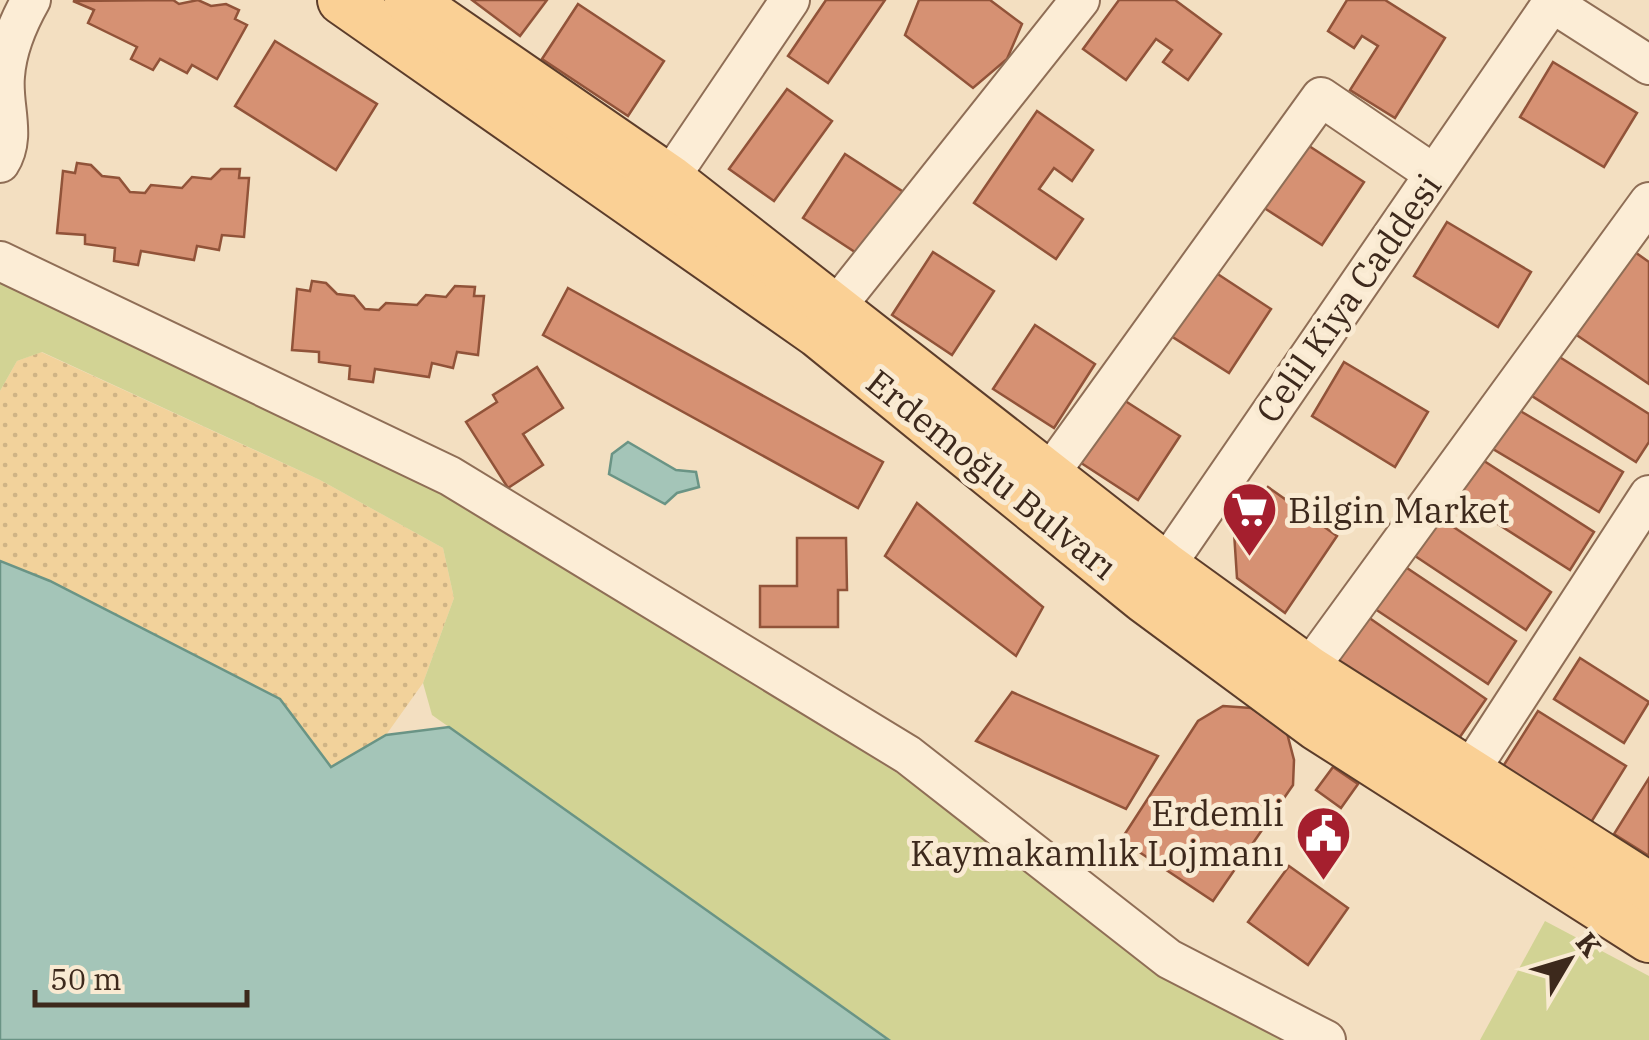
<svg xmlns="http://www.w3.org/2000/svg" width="1649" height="1040" font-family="'IBM Plex Serif',serif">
<defs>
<pattern id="sand-dots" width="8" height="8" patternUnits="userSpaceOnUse" patternTransform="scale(2.5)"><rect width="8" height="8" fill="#f2d29b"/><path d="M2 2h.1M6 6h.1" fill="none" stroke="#d0b485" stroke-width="1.8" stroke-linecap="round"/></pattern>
</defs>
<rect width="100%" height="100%" fill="#f3dfc1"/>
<polygon fill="url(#sand-dots)" points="41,352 320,480 443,548 454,598 423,683 386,735 331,767 280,699 0,561 0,391 17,361"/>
<g fill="#d2d394">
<polygon points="0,270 451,490 560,564 905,778 1162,968 1293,1040 891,1040 432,715 423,683 454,598 443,548 320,480 42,352 17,361 0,391"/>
<polygon points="1545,921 1649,976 1649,1040 1480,1040"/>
</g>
<g fill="#a4c5b8" stroke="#6a9485" stroke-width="2.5">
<polygon points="628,442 676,470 696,472 699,487 677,493 665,504 609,474 612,454"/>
<polygon points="0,561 50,581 280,699 331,767 386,735 449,727 889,1040 0,1040"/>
</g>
<g fill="#d69173" stroke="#915339" stroke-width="2.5">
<polygon points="173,0 179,4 198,0 211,6 226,4 239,10 235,19 247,25 217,79 192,65 187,73 160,59 153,70 131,59 137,47 88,23 94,10 73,1"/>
<polygon points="472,0 547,0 520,36"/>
<polygon points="826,0 885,0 828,83 788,56"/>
<polygon points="919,0 990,0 1022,24 1007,59 973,88 905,35"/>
<polygon points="1119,0 1175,0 1221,34 1188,80 1163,62 1172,50 1156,39 1126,80 1083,49"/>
<polygon points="1347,0 1385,0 1445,38 1395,118 1350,90 1378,46 1362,36 1354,48 1328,31"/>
<polygon points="578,4 664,61 628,116 542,59"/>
<polygon points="275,41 377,104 336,170 235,106"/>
<polygon points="1553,62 1637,113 1604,167 1520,117"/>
<polygon points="787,89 832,121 774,201 729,169"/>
<polygon points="1037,111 1093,150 1072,181 1054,168 1039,189 1083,219 1056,259 974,203"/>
<polygon points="1303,142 1364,182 1322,245 1261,206"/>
<polygon points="845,154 905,193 864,258 803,218"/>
<polygon points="77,163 91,165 102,176 119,178 130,192 145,193 151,185 182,188 192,177 211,179 221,169 240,169 239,178 249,178 244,237 222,235 219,250 197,246 194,260 141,251 138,265 114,261 115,248 85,244 85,235 57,233 63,171 75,173"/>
<polygon points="1447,222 1531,272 1498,327 1414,276"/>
<polygon points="1632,250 1649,262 1649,384 1575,334"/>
<polygon points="933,252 994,291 952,355 892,315"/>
<polygon points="1210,269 1271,309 1229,373 1168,334"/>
<polygon points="312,281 326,283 337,294 354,296 365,309 379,310 386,303 417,305 426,295 446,297 455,286 475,287 474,296 484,296 478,355 457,352 453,368 432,363 429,377 375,369 373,382 349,379 350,366 319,362 319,352 292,350 297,289 310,291"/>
<polygon points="568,288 883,462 858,508 543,335"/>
<polygon points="1035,325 1095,364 1054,428 993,389"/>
<polygon points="1558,356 1649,414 1649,442 1636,462 1532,396"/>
<polygon points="1344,362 1428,412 1395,467 1312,416"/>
<polygon points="537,367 563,408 523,434 543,465 508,488 466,422 497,402 493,395"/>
<polygon points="1119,397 1180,436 1138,500 1078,461"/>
<polygon points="1517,409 1623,472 1599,512 1493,449"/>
<polygon points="1481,459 1594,532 1570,570 1457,498"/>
<polygon points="1268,487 1337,536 1285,613 1237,578 1234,532"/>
<polygon points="917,503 1043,607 1016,656 885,556"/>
<polygon points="1440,518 1551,592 1526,630 1415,556"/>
<polygon points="797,538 846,538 847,590 838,590 838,627 760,627 760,586 797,586"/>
<polygon points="1404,566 1516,641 1488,684 1375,609"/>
<polygon points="1368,617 1486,699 1451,750 1333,669"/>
<polygon points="1580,658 1649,702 1624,743 1554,699"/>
<polygon points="1012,692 1158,756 1126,809 976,741"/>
<polygon points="1223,706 1251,708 1287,733 1294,760 1293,785 1213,901 1121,840 1198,721"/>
<polygon points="1538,711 1626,766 1590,824 1502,768"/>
<polygon points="1333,767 1358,784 1341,808 1316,790"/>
<polygon points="1649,778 1649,856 1614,834"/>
<polygon points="1289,866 1348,908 1308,965 1248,922"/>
</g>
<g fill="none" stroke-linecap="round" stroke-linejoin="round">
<defs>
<g id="minor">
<polyline points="1552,3 1649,65"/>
<path d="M0,163C17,137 2,106 5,76C7,49 18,23 31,0"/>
<polyline points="669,179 790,0"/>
<polyline points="0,261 450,476 908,755 1169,959 1326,1040"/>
<polyline points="836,307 1080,0"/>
<polyline points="1050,473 1321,97 1434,174"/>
<polyline points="1151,587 1554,0"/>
<polyline points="1308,670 1649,202"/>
<polyline points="1469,772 1649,495"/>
</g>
<g id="major">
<polyline points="342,0 818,333 1144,598 1317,726 1649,938"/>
<polyline points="409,0 669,179 1164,566 1308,670 1649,887"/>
</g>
</defs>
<use href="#minor" stroke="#8f6e56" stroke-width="42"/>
<use href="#major" stroke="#5c3d2b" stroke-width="52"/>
<use href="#minor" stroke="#fcedd6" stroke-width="38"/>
<use href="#major" stroke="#fad095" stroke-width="48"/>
</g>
<defs>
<symbol id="supermarket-pin" viewBox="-11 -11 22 30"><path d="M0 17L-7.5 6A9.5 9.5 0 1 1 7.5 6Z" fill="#a51f2e" stroke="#f9ead2"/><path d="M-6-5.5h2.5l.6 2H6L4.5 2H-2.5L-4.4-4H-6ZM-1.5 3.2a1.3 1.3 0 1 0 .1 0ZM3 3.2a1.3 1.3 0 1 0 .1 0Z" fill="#fff"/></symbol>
<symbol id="civic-pin" viewBox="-11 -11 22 30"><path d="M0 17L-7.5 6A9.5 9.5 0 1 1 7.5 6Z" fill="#a51f2e" stroke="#f9ead2"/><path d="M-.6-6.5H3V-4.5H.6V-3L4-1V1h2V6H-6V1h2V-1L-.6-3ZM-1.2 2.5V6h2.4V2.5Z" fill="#fff"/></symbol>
</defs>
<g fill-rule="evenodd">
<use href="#supermarket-pin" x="1218" y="478" width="63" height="86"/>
<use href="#civic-pin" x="1292" y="802" width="63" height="86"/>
</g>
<g text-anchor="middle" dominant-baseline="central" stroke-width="10" stroke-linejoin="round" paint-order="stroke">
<g font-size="35" fill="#3d291c" stroke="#f9ead2">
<text transform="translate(1348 298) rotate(-55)">Celil Kiya Caddesi</text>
<text transform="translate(992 474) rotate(39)">Erdemoğlu Bulvarı</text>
</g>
<g font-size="35" fill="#3d291c" stroke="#f9ead2" text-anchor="start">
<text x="1288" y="510">Bilgin Market</text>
<text x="1284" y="813" text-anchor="end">Erdemli<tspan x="1284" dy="40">Kaymakamlık Lojmanı</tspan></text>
</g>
</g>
<g transform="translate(1569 960) rotate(52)" stroke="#f9ead2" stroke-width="8" paint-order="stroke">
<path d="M0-8L18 38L0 25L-18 38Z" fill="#3d291c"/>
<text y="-15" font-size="28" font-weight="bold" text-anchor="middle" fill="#3d291c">K</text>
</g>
<path d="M35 990v15h212v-15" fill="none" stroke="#3d291c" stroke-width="5"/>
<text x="50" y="990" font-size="30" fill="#3d291c" stroke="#f9ead2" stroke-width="8" paint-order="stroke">50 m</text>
</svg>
